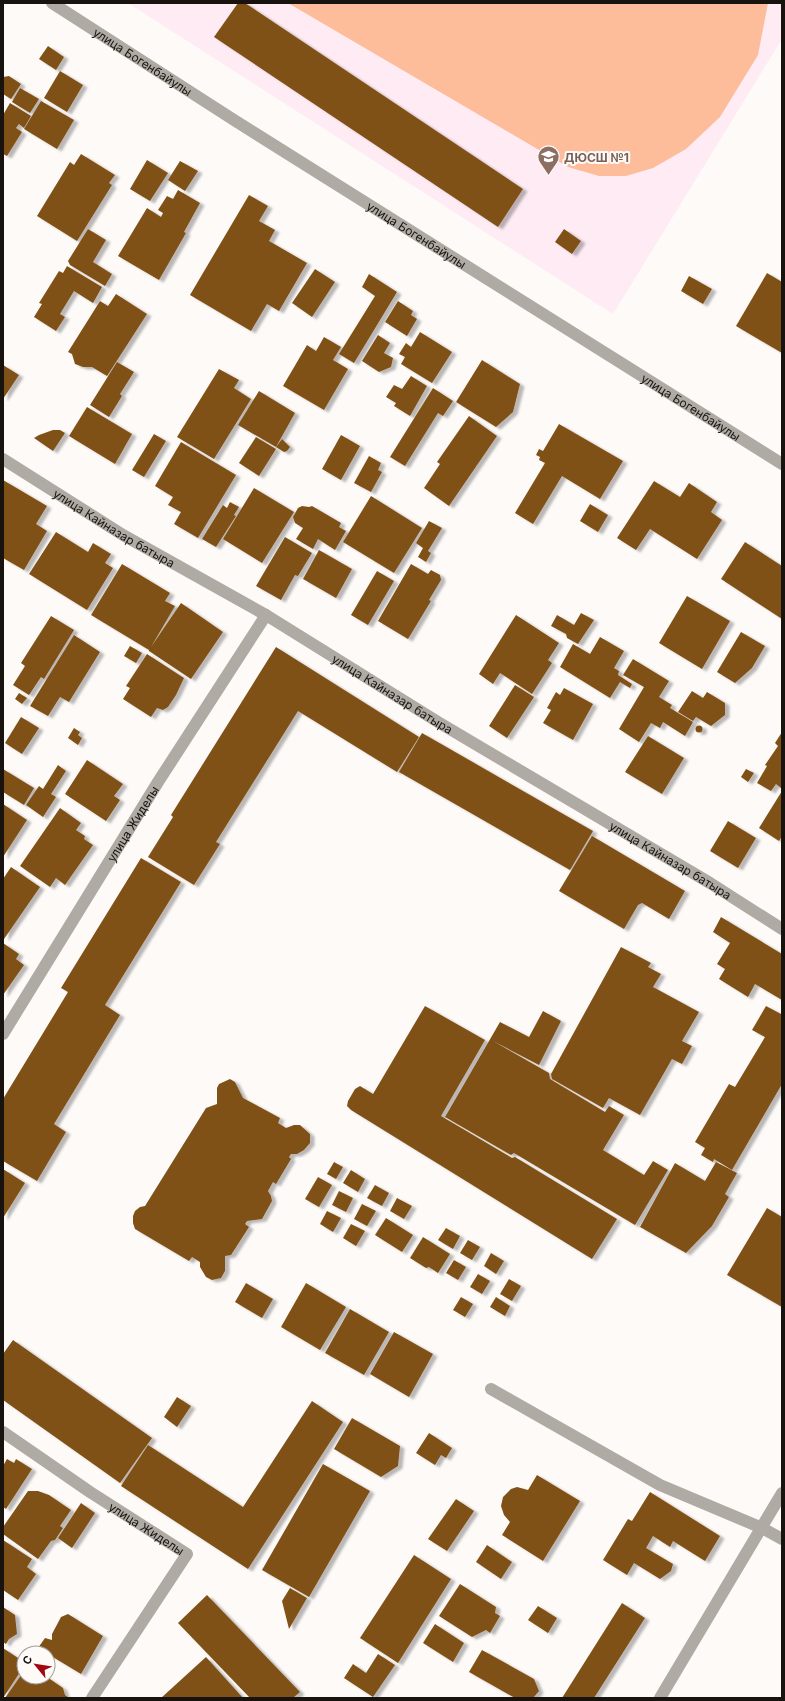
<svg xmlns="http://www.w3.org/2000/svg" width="785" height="1701" font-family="Inter,sans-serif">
<defs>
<filter id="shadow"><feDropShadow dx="4.5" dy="2.5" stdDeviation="1" flood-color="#0004"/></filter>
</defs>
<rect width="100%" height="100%" fill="#fdfaf8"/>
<polygon fill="#feebf4" points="128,3 782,3 782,39 613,314"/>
<polygon fill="#fdbc9a" points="288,3 768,3 758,55 720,117 686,149 653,168 626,176 599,176 568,167"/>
<g fill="#805117" filter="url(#shadow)">
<polygon points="238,3 245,3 523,189 498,227 214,37"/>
<polygon points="48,46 64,57 56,70 39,59"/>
<polygon points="60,71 83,85 67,112 44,98"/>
<polygon points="9,76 21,84 11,99 3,94 3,77"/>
<polygon points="20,88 39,99 30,113 12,102"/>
<polygon points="41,101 74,120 57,149 24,129"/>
<polygon points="10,103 31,116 24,128 19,124 16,128 22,132 7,156 3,154 3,115"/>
<polygon points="81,154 115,175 109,183 112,185 77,241 37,216 70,162 74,165"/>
<polygon points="147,160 168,173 150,201 130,189"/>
<polygon points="180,161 198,171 185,191 168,180"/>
<polygon points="178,190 200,203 184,232 186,233 159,280 118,256 147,208 161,217 163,213 158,210 167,196 173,199"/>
<polygon points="249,195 268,206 259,221 275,230 269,241 307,263 279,311 267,304 251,331 190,295"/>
<polygon points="88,229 106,240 93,262 112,274 105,286 70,265 68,261"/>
<polygon points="564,229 581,241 572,254 555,242"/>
<polygon points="67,266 102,287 93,303 74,291 60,314 65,317 56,331 34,317 42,304 39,303 59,271 63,273"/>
<polygon points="315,269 335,282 312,317 292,303"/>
<polygon points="767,273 782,282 782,353 736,326"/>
<polygon points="369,274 397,292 354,363 339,354 375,296 362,287"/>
<polygon points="689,276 712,289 703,304 681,291"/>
<polygon points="116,294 147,314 107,376 92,367 83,367 75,364 72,354 68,352 100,301 108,306"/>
<polygon points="398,301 413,311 411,315 417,319 407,336 385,322"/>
<polygon points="420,332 452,352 432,383 401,364 405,357 399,354 406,343 411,347"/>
<polygon points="378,335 390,343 384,353 393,358 391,367 379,372 362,361"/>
<polygon points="324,337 341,347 333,360 348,369 324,410 283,386 307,345 316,351"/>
<polygon points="482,360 520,384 513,412 496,427 456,402"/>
<polygon points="117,362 134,372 120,394 122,396 109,417 90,405"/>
<polygon points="3,365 19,375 3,399"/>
<polygon points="219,369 239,380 234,388 251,399 214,459 177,437"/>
<polygon points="411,376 427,386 410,416 394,406 396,403 386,397 394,385 402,389"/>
<polygon points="433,388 453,401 443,416 438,413 405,466 390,457"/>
<polygon points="259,391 295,413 276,447 238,425"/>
<polygon points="87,407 132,434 115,464 69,436"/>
<polygon points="469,416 497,436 449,506 424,488 440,464 437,462"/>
<polygon points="559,424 623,461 600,499 562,476 533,524 515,513 545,463 539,460 540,457 536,455 539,449 543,451"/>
<polygon points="53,430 60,430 65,433 53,451 34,438 39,435"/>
<polygon points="154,434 166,441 144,477 132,470"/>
<polygon points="341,435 360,446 341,480 322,469"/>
<polygon points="256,437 276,449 259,476 239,463"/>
<polygon points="282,439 290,447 287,451 284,452 276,447"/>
<polygon points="181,442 236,475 198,538 174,524 181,512 168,505 173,497 155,486"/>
<polygon points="369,456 381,463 378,470 382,472 371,492 354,483"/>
<polygon points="3,480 47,506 36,524 47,531 24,570 3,558"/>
<polygon points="654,481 680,497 689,483 717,502 711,512 722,520 697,559 650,529 636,550 617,538"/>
<polygon points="254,488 294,512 262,563 223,539"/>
<polygon points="371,496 422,528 394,573 343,542"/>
<polygon points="230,502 239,507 234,515 236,516 216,547 202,539 223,505 227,508"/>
<polygon points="590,504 608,515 598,532 580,521"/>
<polygon points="302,506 309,507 312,506 341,523 339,527 346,531 335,550 318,539 313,549 296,539 303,528 295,523 293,517 298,508"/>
<polygon points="429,521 442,528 428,551 431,553 426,562 418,557 423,548 416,543"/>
<polygon points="56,532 88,552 93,543 111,554 105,563 113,568 87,610 29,574"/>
<polygon points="285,537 312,553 298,576 295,575 281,600 256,586"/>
<polygon points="745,542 782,566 782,619 721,579"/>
<polygon points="319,550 352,569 336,598 303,579"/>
<polygon points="122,564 170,593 165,601 175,606 151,647 181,603 223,632 191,679 149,651 149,650 91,615"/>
<polygon points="411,564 428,574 431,570 440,575 441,580 429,600 431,601 408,639 378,621"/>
<polygon points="377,571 394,581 368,625 351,615"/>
<polygon points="687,596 730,621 702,669 659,643"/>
<polygon points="581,613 594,620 578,644 567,638 566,634 551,626 557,615 574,625"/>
<polygon points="516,615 559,643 548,660 552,663 532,694 500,673 493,684 479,674"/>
<polygon points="51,616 74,630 44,679 41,677 29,695 13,685 25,666 21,663"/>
<polygon points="741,632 765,646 752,668 735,683 717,672"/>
<polygon points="74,635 100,652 69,702 60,697 48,716 30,706"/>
<polygon points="600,637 624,651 614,668 619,671 618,675 632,684 630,688 620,682 610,698 560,667 573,644 590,654"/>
<polygon points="130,646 142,653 136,663 124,656"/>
<polygon points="276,647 419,737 397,772 298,711 216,842 220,844 194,885 148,857 173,817 171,815"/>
<polygon points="147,654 184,678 176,695 168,707 163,710 157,708 151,717 123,699 130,688 126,686"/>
<polygon points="633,659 669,681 659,697 672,705 670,708 693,722 685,736 663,722 660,728 651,723 639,742 619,729 644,687 623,675"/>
<polygon points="515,685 534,697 507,738 489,726"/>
<polygon points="564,688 593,704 573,740 543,723 551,710 547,708 556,692 560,695"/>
<polygon points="692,691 703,698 707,692 725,703 725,715 711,726 696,717 693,721 678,712"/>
<polygon points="19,693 27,698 22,704 15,699"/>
<polygon points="21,717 39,728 22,754 5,743"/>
<circle cx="699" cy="729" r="3.5"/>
<polygon points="74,728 80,732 78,735 82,738 78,745 68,738"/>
<polygon points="782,732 782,786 781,788 776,784 771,791 757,783 767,766 765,765 778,746 775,743"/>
<polygon points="422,733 593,831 570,870 399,772"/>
<polygon points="648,736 684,758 662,794 625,772"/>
<polygon points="87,760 123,784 114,796 120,800 106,821 65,794"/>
<polygon points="58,765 66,771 51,794 56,797 43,817 26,805 39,786 43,789"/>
<polygon points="3,769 34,788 24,805 3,792"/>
<polygon points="746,769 754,773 748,782 741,777"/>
<polygon points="782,791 782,836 779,841 759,828"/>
<polygon points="3,804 27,820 3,857"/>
<polygon points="60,808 81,823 76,830 85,836 84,839 93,845 65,885 56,878 50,887 20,866"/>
<polygon points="728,821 756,838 738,868 710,851"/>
<polygon points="592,836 685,891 669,919 642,903 638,905 624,929 559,891"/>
<polygon points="141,858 181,882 105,1005 120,1015 54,1124 66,1132 37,1181 3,1161 3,1099 68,992 61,988"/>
<polygon points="11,867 40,887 4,939 3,879"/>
<polygon points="721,917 782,954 782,1000 755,984 748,997 719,979 725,969 717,964 730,943 713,932"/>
<polygon points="3,943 19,954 16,959 24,965 3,995"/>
<polygon points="621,947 651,963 648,967 661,974 653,987 699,1012 682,1041 692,1046 682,1064 672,1059 640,1115 609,1098 603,1108 552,1079 551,1074"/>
<polygon points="425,1006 485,1040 441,1116 512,1158 515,1157 617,1219 592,1259 351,1110 347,1106 348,1101 355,1089 360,1086 373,1094"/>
<polygon points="766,1006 781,1014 782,1012 782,1084 732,1170 714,1159 713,1162 701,1155 705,1148 695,1142 729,1084 735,1087 765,1037 752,1030"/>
<polygon points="543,1011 561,1021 539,1065 493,1041 549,1073 550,1079 605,1112 609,1106 624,1115 603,1150 644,1175 653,1161 668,1170 635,1225 514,1153 511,1155 445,1117 500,1022 529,1037"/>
<polygon points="230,1079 235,1082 243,1098 280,1118 278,1123 286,1128 294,1125 300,1125 310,1134 310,1143 304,1150 297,1154 291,1154 289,1157 291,1159 276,1184 273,1182 268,1191 271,1196 272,1201 262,1219 247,1221 245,1224 249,1227 231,1255 225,1256 225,1271 221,1278 212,1280 206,1277 200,1267 200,1262 192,1257 189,1261 135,1229 133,1223 133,1216 135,1211 140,1207 145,1206 206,1108 217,1104 217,1088 219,1084"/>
<polygon points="334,1162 343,1167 336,1179 327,1174"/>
<polygon points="716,1162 737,1173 725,1194 729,1197 712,1226 686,1253 640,1227 675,1163 705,1181"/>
<polygon points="3,1169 25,1183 3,1218"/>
<polygon points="351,1170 365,1179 358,1192 343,1183"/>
<polygon points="318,1177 332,1185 319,1207 305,1199"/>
<polygon points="375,1185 389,1193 382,1206 367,1198"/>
<polygon points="339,1191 353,1198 346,1212 332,1205"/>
<polygon points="397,1198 412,1206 404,1219 390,1211"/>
<polygon points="362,1204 376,1211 367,1226 354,1219"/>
<polygon points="767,1208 782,1217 782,1307 727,1275"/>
<polygon points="327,1211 341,1218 333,1232 320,1224"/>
<polygon points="386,1218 413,1235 402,1252 375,1235"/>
<polygon points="351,1224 365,1231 356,1246 343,1238"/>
<polygon points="446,1228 460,1236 453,1249 438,1240"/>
<polygon points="423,1237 450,1254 438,1273 429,1267 426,1268 410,1258"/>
<polygon points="468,1240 480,1247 472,1260 460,1253"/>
<polygon points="491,1253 504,1261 496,1274 484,1266"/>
<polygon points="454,1260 466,1267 458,1280 446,1273"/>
<polygon points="478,1274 490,1281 482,1294 470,1287"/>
<polygon points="509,1279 521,1286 512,1301 500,1294"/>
<polygon points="246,1283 273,1299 262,1318 235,1302"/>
<polygon points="306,1283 346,1307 320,1350 281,1327"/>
<polygon points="461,1297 473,1304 465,1317 453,1310"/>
<polygon points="496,1297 510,1306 505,1316 490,1307"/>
<polygon points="350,1309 389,1332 364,1375 325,1353"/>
<polygon points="394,1332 433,1354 409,1397 370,1374"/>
<polygon points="13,1340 152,1438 120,1483 3,1400 3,1354"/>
<polygon points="177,1397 191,1406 177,1427 164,1417"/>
<polygon points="312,1401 343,1422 248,1569 121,1486 148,1445 243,1507"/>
<polygon points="352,1418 400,1446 398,1466 381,1477 334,1449"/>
<polygon points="429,1433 452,1448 446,1458 441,1455 435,1465 416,1453"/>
<polygon points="7,1459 14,1463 16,1459 32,1469 6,1509 3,1507 3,1466"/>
<polygon points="323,1464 370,1491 309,1597 262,1570"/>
<polygon points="537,1475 580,1501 543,1561 502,1535 510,1522 504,1515 501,1506 503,1497 511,1489 517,1487 528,1490"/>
<polygon points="28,1491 38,1491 49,1495 71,1510 60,1526 63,1528 55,1540 51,1541 38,1559 3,1534 3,1527"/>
<polygon points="650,1492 720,1536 705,1561 673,1541 670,1547 653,1536 646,1548 673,1564 671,1571 660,1579 634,1563 627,1575 603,1560 628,1519 632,1521"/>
<polygon points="456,1499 474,1511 447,1551 428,1539"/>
<polygon points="81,1503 95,1513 72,1548 58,1538"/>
<polygon points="3,1540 32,1559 27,1567 36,1574 18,1600 3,1590"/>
<polygon points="487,1545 512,1562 501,1579 476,1562"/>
<polygon points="414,1555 451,1579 398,1663 360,1638"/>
<polygon points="460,1584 496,1607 495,1613 500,1616 490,1633 486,1630 472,1637 439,1616"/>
<polygon points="290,1588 307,1598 289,1629 282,1601"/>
<polygon points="207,1595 300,1692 293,1698 250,1698 178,1623"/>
<polygon points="622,1603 645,1618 594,1698 562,1698"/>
<polygon points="538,1606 557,1618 548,1633 528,1620"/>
<polygon points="3,1607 15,1615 17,1634 9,1639 6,1644 3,1642"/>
<polygon points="68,1614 103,1636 81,1674 38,1648 45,1638 52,1640 52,1634 61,1617"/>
<polygon points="435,1624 464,1643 453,1662 423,1643"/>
<polygon points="3,1648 24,1662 24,1666 3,1698"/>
<polygon points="482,1650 534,1679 539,1691 534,1697 515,1698 469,1672"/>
<polygon points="378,1654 395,1665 373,1697 344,1678 353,1664 366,1673"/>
<polygon points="206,1657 243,1698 161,1698"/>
<polygon points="24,1671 24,1677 47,1677 63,1688 65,1695 69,1698 5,1698"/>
</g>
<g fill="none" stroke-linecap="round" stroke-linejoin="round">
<g stroke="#b0aaa4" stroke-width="12">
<path id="s1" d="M52,3L234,120L782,464"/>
<path id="s2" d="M3,459L123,535L266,615L438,722L710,883L782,929"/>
<path id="s3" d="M3,1034L158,782L266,615"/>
<polyline points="491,1389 660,1485 762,1528 782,1539"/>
<path id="s4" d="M3,1432L90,1492L187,1554L92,1698"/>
<polyline points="660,1698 782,1493"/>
</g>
</g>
<defs>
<symbol id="school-pin" viewBox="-11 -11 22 30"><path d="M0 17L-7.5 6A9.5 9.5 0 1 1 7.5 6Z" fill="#8d6e63" stroke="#fdfaf8"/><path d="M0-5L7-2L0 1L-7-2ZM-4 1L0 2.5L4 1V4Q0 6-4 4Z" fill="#fff"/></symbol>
</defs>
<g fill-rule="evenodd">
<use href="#school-pin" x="536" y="144" width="25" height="34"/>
</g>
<g text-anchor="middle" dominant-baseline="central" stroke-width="4" stroke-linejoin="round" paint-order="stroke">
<g font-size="12" fill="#19130f" stroke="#fdfaf8">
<text stroke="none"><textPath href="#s1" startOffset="108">улица Богенбайулы</textPath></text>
<text stroke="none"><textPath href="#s1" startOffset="432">улица Богенбайулы</textPath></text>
<text stroke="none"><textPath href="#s1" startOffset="756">улица Богенбайулы</textPath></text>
<text stroke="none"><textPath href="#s2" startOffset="131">улица Кайназар батыра</textPath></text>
<text stroke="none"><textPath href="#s2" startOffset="455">улица Кайназар батыра</textPath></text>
<text stroke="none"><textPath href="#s3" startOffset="247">улица Жиделы</textPath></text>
<text stroke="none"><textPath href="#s2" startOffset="779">улица Кайназар батыра</textPath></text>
<text stroke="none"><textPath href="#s4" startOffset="173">улица Жиделы</textPath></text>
</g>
<g font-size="12" font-weight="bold" fill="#785e54" stroke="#fdfaf8" text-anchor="start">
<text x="564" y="157">ДЮСШ №1</text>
</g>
</g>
<rect width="785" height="1701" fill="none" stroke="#19130f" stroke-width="8"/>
<g transform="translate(36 1665) rotate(300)"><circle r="19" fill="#fdfaf8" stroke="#a29e9b"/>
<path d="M0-3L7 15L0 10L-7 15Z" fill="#a20612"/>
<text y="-6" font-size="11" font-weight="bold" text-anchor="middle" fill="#19130f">С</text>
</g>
</svg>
